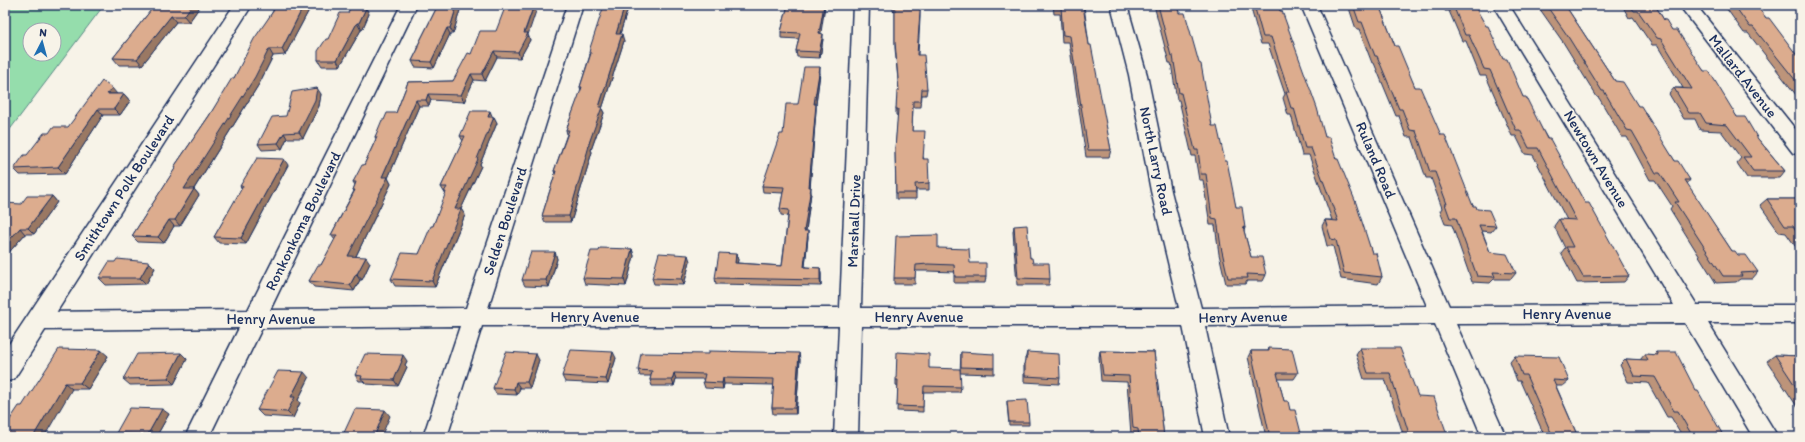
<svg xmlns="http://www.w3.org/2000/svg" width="1805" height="442" font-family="Itim,sans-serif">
<rect width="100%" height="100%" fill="#f7f3e8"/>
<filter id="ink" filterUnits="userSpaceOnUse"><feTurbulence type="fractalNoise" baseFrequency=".025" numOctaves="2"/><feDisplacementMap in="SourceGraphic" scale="8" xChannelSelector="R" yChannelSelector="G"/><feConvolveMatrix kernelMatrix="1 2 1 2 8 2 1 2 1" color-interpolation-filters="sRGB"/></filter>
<g filter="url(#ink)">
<path fill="#95ddac" stroke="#588685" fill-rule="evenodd" d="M5,5H104L5,136ZM30,30H54V54H30Z"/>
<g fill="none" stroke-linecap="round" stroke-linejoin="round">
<defs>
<g id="minor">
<polygon points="401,5 417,5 270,310 466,308 567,5 583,5 488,308 840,308 853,5 869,5 861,308 1179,308 1151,191 1129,75 1111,5 1127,5 1147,75 1171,191 1201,308 1427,306 1301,5 1317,5 1449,306 1674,305 1493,5 1509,5 1697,305 1800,305 1800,323 1708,323 1778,437 1753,437 1685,323 1456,324 1506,437 1482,437 1435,324 1205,326 1229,437 1205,437 1183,326 861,326 858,437 834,437 839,326 482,326 447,437 423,437 460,326 262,328 209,437 185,437 239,328 39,330 31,327 28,321 31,315 39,312 248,310"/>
<polygon points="1679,5 1696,5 1800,135 1800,155 1793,153"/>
</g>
<polygon id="tertiary" points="234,5 252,5 14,379 5,382 5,350"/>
</defs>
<use href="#minor" stroke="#1b2f5e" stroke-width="3"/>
<use href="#tertiary" stroke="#1b2f5e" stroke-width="3"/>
<use href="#minor" fill="#f7f3e8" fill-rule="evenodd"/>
<use href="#tertiary" fill="#f7f3e8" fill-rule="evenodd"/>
</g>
<g fill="#bd947a" stroke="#1b2f5e">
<polygon points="155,5 201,5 189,22 176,22 142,65 119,65 113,58"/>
<polygon points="276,5 306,5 309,10 285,55 273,56 259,84 194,189 199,195 180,226 174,226 164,243 138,242 132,236 175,169 174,167 209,116 234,78 273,11 273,9"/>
<polygon points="438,5 458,5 460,10 453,34 450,34 434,68 415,67 412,61 418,49 417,47"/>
<polygon points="629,5 620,34 624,41 602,109 604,113 591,150 592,152 571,222 545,222 542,216 555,174 554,171 567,134 566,130 581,91 580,87 590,55 589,53"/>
<polygon points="788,5 825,5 820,33 823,39 820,58 797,57 796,51 799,39 781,38 781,32"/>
<polygon points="893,5 920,5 920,18 918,55 927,89 926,95 922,95 921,107 913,107 912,131 924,159 929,183 929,190 916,190 916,199 896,199 895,149 898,116 896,115 896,109 899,91 895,48 895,11 893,11"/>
<polygon points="1053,5 1084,5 1084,6 1089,45 1111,150 1109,157 1086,157 1069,42 1062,42 1060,14 1054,14"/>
<polygon points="1154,5 1177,5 1236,207 1245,228 1244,231 1251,257 1266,275 1263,281 1247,281 1245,284 1226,284 1219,254 1215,225 1210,225 1203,180 1199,180 1195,156 1192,156 1179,100 1177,100 1171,63 1169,63"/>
<polygon points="1250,5 1278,5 1280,11 1325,137 1336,159 1372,253 1382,277 1378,284 1341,279 1333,246 1327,246 1322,226 1325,220 1332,220 1309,155 1302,155 1291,115 1288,115 1283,98 1285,94 1268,44 1261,44"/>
<polygon points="1348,5 1379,5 1395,46 1473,206 1496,226 1491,232 1482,231 1490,252 1516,273 1511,279 1494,279 1490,283 1472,282 1452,225 1445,224 1440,211 1442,208 1431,178 1426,178 1412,137 1406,137 1399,116 1396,116 1374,63 1372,63 1359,29 1356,29"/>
<polygon points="1443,5 1474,5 1523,97 1585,203 1629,276 1624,282 1577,283 1561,253 1565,248 1554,226 1559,219 1567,220 1533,155 1525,154 1516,136 1512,136 1486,76 1480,76 1466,41 1462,41 1449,11 1445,11"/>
<polygon points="1537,5 1565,5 1615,81 1638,106 1675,161 1690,180 1687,184 1732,251 1738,255 1758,272 1752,279 1740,279 1736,282 1716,283 1670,209 1672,206 1655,180 1650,180 1627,137 1622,137 1599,98 1597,97 1563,42"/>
<polygon points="1622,5 1655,5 1664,20 1704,71 1737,117 1758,139 1785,171 1779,178 1747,178 1737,163 1741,158 1721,131 1700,130 1695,119 1684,119 1669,94 1674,88 1683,88 1657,45 1652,45 1633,17 1629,18"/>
<polygon points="1724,5 1756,5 1766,18 1799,58 1800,59 1800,100 1748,33 1744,33"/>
<polygon points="366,8 369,14 362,30 361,30 340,66 322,66 318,60 328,39"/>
<polygon points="528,35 530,40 520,58 497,57 485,81 474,80 464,102 431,100 429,106 419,106 388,178 391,184 356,256 370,263 362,280 360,280 354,291 314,287 309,281 321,265 335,240 331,235 354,191 353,190 355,185 353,182 364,165 376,139 375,137 384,120 396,113 408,82 453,81 471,54"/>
<polygon points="820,73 816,104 816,110 810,187 811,193 806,231 808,237 805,267 820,268 821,274 821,286 716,284 715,278 736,254 738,260 737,263 782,266 788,216 781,215 780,209 783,193 763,192 762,186 783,134 798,104"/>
<polygon points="117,94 124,94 130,101 120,115 103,115 65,174 20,175 14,169 27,155"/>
<polygon points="321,94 319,106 303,138 287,138 282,149 262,150 258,144 286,116"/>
<polygon points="493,117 494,117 497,123 480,164 481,166 461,209 465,215 435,287 395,286 391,279 419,254 433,226 446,195 441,187 463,141 460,136"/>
<polygon points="288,165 246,244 219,243 214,237 242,189 240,186"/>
<polygon points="52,196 57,202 34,234 25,234 5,257 21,204"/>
<polygon points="1767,199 1800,199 1800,253 1786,233 1779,232 1760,205"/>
<polygon points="1014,226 1033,263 1050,279 1049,285 1017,285 1013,232"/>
<polygon points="938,248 970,263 986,277 985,283 954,283 954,272 928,271 915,271 915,284 894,284 894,278"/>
<polygon points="632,249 634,256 626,286 585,284 583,278 599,251"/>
<polygon points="555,252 557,259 549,287 525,286 522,280"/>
<polygon points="690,261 684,285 654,284 652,278"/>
<polygon points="149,262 155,268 146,284 106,285 99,278"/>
<polygon points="1269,348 1298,373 1294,379 1278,379 1284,401 1290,410 1302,437 1266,437 1248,357 1251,351 1268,351"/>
<polygon points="1360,348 1418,396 1448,437 1404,437 1385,379 1364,379 1356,354"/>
<polygon points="1100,351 1154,352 1164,437 1136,437 1136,434 1131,434 1127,382 1101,381 1099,357"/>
<polygon points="961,352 994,368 994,374 960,373"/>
<polygon points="1027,352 1060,378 1059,384 1024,382 1024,364"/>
<polygon points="1656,352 1696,391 1724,437 1683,437 1671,417 1667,417 1648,383 1628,382 1620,365 1626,359 1640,360 1645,354 1653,355"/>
<polygon points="1775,355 1800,356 1800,411 1767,361"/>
<polygon points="108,356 88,389 72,389 22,406"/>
<polygon points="1515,356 1569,381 1563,386 1556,386 1578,437 1545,437 1520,381 1517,381 1510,362"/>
<polygon points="616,358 608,384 565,382 562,376"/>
<polygon points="187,359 174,384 130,385 123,379"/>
<polygon points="800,359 796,414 773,414 772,408 774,385 724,384 723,389 705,388 703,382 704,379 676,379 674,386 652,386 650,380 651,376 640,376 638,370"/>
<polygon points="539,360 530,388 520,388 517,395 496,394 493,388"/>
<polygon points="407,361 405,365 407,367 398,386 366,384 363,381 359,381 355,375"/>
<polygon points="929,368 961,387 960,392 923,392 923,412 897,411 898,386 896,385 896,380"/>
<polygon points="309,378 298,400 300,403 293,418 263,416 257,410"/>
<polygon points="1007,401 1029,422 1029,425 1009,425 1007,404"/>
<polygon points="169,414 156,437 121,437 116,433"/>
</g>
<g fill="#9a7863" stroke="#1b2f5e">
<polygon points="192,5 201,5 189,22 184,16"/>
<polygon points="304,5 306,5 309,10 285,55 282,49"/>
<polygon points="457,5 458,5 460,10 453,34 450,28"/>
<polygon points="534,5 538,5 528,35 530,40 520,58 518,52"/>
<polygon points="625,5 629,5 618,40 616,34"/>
<polygon points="824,5 825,5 825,6 820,39 819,33"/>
<polygon points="366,8 369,14 362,30 359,23"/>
<polygon points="171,16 176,22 142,65 137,59"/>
<polygon points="357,23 361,30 340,66 337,60"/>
<polygon points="447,28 450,34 434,68 431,62"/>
<polygon points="622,34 624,41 602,109 604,113 591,150 592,152 571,222 569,216 599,107"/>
<polygon points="823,34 823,39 820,58 819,52"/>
<polygon points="269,49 273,56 259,84 190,195 184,189"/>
<polygon points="494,51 497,57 485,81 482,74"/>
<polygon points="820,67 820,73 816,104 816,110 810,190 811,187 811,193 805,237 804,231 809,187 814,104"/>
<polygon points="471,74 474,80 464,102 461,95"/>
<polygon points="112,88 117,94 107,94"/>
<polygon points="317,88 321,94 319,106 303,138 299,132"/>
<polygon points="124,94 130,101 120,115 114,109"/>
<polygon points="428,94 431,100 429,106 426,100"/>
<polygon points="416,100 419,106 388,178 391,184 353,262 348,256 382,177"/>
<polygon points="98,109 103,115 65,174 58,167"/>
<polygon points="490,111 493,118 488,117"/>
<polygon points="494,117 497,123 480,164 481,166 461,209 465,215 435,287 432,281 455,209"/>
<polygon points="284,133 287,138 282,149 278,143"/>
<polygon points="284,159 288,165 246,244 241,238"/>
<polygon points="194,189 199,195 180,226 175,220"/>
<polygon points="52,196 57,202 34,234 28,228"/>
<polygon points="169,220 174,226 164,243 158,237"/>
<polygon points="20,228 25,234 5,257 5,245"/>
<polygon points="808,231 808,237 804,273 804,267"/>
<polygon points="632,249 634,256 626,286 624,279"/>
<polygon points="555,252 557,259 549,287 546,280"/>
<polygon points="736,254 738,260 736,269 735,263"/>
<polygon points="688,255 690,261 684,285 682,279"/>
<polygon points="366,257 370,263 362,280 357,274"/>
<polygon points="149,262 155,268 146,284 140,278"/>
<polygon points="820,268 821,274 821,286 820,280"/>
<polygon points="356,274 360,280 354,291 350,285"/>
<polygon points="101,350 108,356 88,389 80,383"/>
<polygon points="613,352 616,358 608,384 606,379"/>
<polygon points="181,353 187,359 174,384 168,378"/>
<polygon points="799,353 800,359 796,414 795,408"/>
<polygon points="536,354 539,360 530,388 527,382"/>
<polygon points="403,355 407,361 405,365 407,367 398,386 394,380"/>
<polygon points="304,372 309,378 298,400 300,403 293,418 287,412 291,397"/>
<polygon points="674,373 676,379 674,386 672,380"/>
<polygon points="723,378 724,384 723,389 722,383"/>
<polygon points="516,382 520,388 517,395 514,389"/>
<polygon points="65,383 72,389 44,437 33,437"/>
<polygon points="162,409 169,414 156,437 152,437 148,434"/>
<polygon points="385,410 390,416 381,437 374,437"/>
</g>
<g fill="#dcac8e" stroke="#1b2f5e">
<polygon points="155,5 192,5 184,16 171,16 137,59 113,58"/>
<polygon points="276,5 304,5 282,49 269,49 255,77 184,189 194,189 175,220 169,220 158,237 132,236 176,167 174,167 209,116 232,78 234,78 254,39 274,10 273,9"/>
<polygon points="438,5 457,5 450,28 447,28 431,62 412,61 419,47 417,47"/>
<polygon points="506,5 534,5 524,33 528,33 518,52 494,51 482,74 471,74 461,95 428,94 426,100 416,100 382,177 388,177 348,256 366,257 357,274 356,274 350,285 309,281 318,265 321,265 337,235 331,235 355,190 353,190 356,182 353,182 362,165 364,165 377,137 375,137 382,120 384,120 387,113 396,113 408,82 453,81 468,53 471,54 480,31 496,31"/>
<polygon points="604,5 625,5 616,34 622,34 599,107 602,107 588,146 589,146 569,216 542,216 556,171 554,171 569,130 566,130 582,87 580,87 591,53 589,53 590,48"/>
<polygon points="788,5 824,5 819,33 823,34 819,52 796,51 800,33 781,32"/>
<polygon points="895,5 920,5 920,12 917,55 924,55 927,89 922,89 921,101 913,101 912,131 925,131 923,159 928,159 929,183 915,184 916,193 896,193 895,149 898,109 896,109 897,91 899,91 895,42"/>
<polygon points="1055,5 1083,5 1089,45 1091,45 1111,150 1088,150 1070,36 1063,35 1061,7 1055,7"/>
<polygon points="1158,5 1177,5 1179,13 1185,13 1199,63 1201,64 1212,126 1217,126 1225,161 1227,161 1236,207 1242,207 1245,228 1243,227 1251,257 1262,257 1266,275 1247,274 1248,278 1228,278 1221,247 1217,219 1212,218 1206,174 1201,174 1198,150 1195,150 1181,93 1179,93 1173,56 1171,56"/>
<polygon points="1254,5 1278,5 1280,11 1282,11 1317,108 1325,137 1329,137 1336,159 1338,159 1356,203 1372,253 1376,253 1382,277 1344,273 1336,240 1331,239 1325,220 1338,221 1311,148 1305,148 1294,108 1291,108 1286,92 1289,92 1271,37 1263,37"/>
<polygon points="1353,5 1379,5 1395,46 1398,46 1415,87 1420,87 1441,135 1445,135 1473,206 1476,206 1477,209 1489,210 1496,226 1479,225 1490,252 1507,254 1516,273 1493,272 1495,277 1477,276 1456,218 1450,218 1445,204 1447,204 1435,172 1430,172 1416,131 1410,130 1402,109 1399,109 1377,56 1375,56 1362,22 1359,22"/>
<polygon points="1453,5 1474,5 1486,26 1488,26 1503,59 1507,59 1523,97 1526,97 1547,139 1550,139 1585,203 1589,203 1629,276 1583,277 1566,247 1573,247 1559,219 1576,220 1538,148 1529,148 1520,130 1516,130 1490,70 1484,69 1469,35 1465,35"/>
<polygon points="1546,5 1565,5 1615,81 1623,82 1638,106 1641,106 1675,161 1678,161 1690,180 1685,180 1732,251 1735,251 1738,255 1746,255 1758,272 1740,273 1742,276 1723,276 1675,202 1679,202 1660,173 1656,173 1632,131 1627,130 1604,91 1602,91 1567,35"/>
<polygon points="1630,5 1655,5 1664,20 1666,20 1672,30 1677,30 1704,71 1709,71 1737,117 1745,117 1758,139 1785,171 1753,171 1743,157 1751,157 1727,125 1706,123 1700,113 1689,113 1674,88 1692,89 1661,39 1657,38 1638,11 1634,11"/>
<polygon points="1734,5 1756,5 1766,18 1769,18 1799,58 1800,59 1800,86 1753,27 1750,27"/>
<polygon points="350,8 366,8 359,23 357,23 337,60 318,60 318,51 326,39 328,39 340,13 348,13"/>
<polygon points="804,67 820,67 814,104 816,104 809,187 811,187 804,231 808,231 804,267 820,268 820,280 715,278 719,253 736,254 735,263 782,266 789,210 780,209 784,187 762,186 780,134 783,134 786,104 798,104"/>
<polygon points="102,81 112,88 107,94 124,94 114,109 98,109 58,167 14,169 24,155 27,155 44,133 49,133 53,127 68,127"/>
<polygon points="317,88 315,100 299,132 284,133 278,143 258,144 272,117 286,116 292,92"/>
<polygon points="471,111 490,111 488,117 494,117 477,159 478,159 455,209 461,209 432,281 391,279 402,253 419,254 431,226 433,226 446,192 444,192 447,187 441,187 465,136 460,136"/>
<polygon points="257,158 284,159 241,238 214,237 243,186 240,186"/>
<polygon points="27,196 52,196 28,228 20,228 5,245 5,203 21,204"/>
<polygon points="1767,199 1800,199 1800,236 1793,226 1785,226"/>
<polygon points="1027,225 1030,258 1032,258 1033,263 1049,263 1050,279 1018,278 1014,226"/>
<polygon points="938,235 938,248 969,249 970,263 986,263 986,277 955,277 954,265 928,264 916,265 915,278 894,278 896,236"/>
<polygon points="600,248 632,249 624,279 583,278 591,251 599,251"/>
<polygon points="531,252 555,252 546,280 522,280"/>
<polygon points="659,253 688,255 682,279 652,278"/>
<polygon points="117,259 149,262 140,278 99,278 109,262 115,262"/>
<polygon points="1269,348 1292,349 1298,373 1277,373 1284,401 1288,401 1290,410 1295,410 1302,437 1270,437 1251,351 1269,351"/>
<polygon points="1360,348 1400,348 1418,396 1434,397 1448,437 1410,437 1390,373 1368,373"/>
<polygon points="59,349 101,350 80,383 65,383 33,437 5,437 5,427 19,406 22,406"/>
<polygon points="571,350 613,352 606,379 562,376"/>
<polygon points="709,351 799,353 795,408 772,408 774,379 723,378 722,383 703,382 705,374 674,373 672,380 650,380 652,371 638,370 641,353 709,354"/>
<polygon points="1100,351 1154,352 1164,437 1139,437 1138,429 1133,428 1129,376 1103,375"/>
<polygon points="506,352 536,354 527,382 516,382 514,389 493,388"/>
<polygon points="897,352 929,354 929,368 960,369 961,387 924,386 923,407 897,406 898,380 896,380"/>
<polygon points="961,352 994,354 994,368 961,367"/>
<polygon points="1027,352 1059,354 1060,378 1025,376 1025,358 1027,358"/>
<polygon points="1656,352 1676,352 1696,391 1698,391 1724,437 1693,437 1678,411 1674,411 1655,377 1634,376 1626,359 1648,360 1645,354 1658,355"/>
<polygon points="181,353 168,378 123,379 137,354"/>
<polygon points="365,354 403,355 401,361 402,361 394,380 361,379 362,376 355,375"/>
<polygon points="1775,355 1800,356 1800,393"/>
<polygon points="1515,356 1559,357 1569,381 1553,380 1578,437 1553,437 1526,375 1522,375"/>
<polygon points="278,371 304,372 291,397 295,397 287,412 257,410"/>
<polygon points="1027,400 1029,422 1009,422 1007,401"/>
<polygon points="130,408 162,409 148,434 116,433"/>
<polygon points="355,409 385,410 374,437 342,437"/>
</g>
</g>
<g text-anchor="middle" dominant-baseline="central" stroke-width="3" stroke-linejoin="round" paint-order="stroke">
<g font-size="15" fill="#1b2f5e" stroke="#f7f3e8">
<text transform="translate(1743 76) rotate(52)">Mallard Avenue</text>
<text transform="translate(1596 159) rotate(59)">Newtown Avenue</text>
<text transform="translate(1376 160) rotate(67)">Ruland Road</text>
<text transform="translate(1156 161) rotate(78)">North Larry Road</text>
<text transform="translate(124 188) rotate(-57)">Smithtown Polk Boulevard</text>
<text transform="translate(303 221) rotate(-64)">Ronkonkoma Boulevard</text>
<text transform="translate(505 221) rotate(-72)">Selden Boulevard</text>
<text transform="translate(854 221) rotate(-88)">Marshall Drive</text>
<text x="1567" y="314">Henry Avenue</text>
<text x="595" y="317">Henry Avenue</text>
<text x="919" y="317">Henry Avenue</text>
<text transform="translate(1243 317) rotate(-1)">Henry Avenue</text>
<text x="271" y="319">Henry Avenue</text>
</g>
</g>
<rect width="1805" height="442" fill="none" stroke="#f7f3e8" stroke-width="20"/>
<rect x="10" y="10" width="1785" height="422" fill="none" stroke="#1b2f5e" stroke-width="1.5" filter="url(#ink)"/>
<g transform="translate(42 42) rotate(6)"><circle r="19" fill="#f7f3e8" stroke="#9fa5b1"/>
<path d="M0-3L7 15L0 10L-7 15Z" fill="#1f6fb2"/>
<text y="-6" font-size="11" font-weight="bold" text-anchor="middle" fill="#1b2f5e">N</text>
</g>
</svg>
